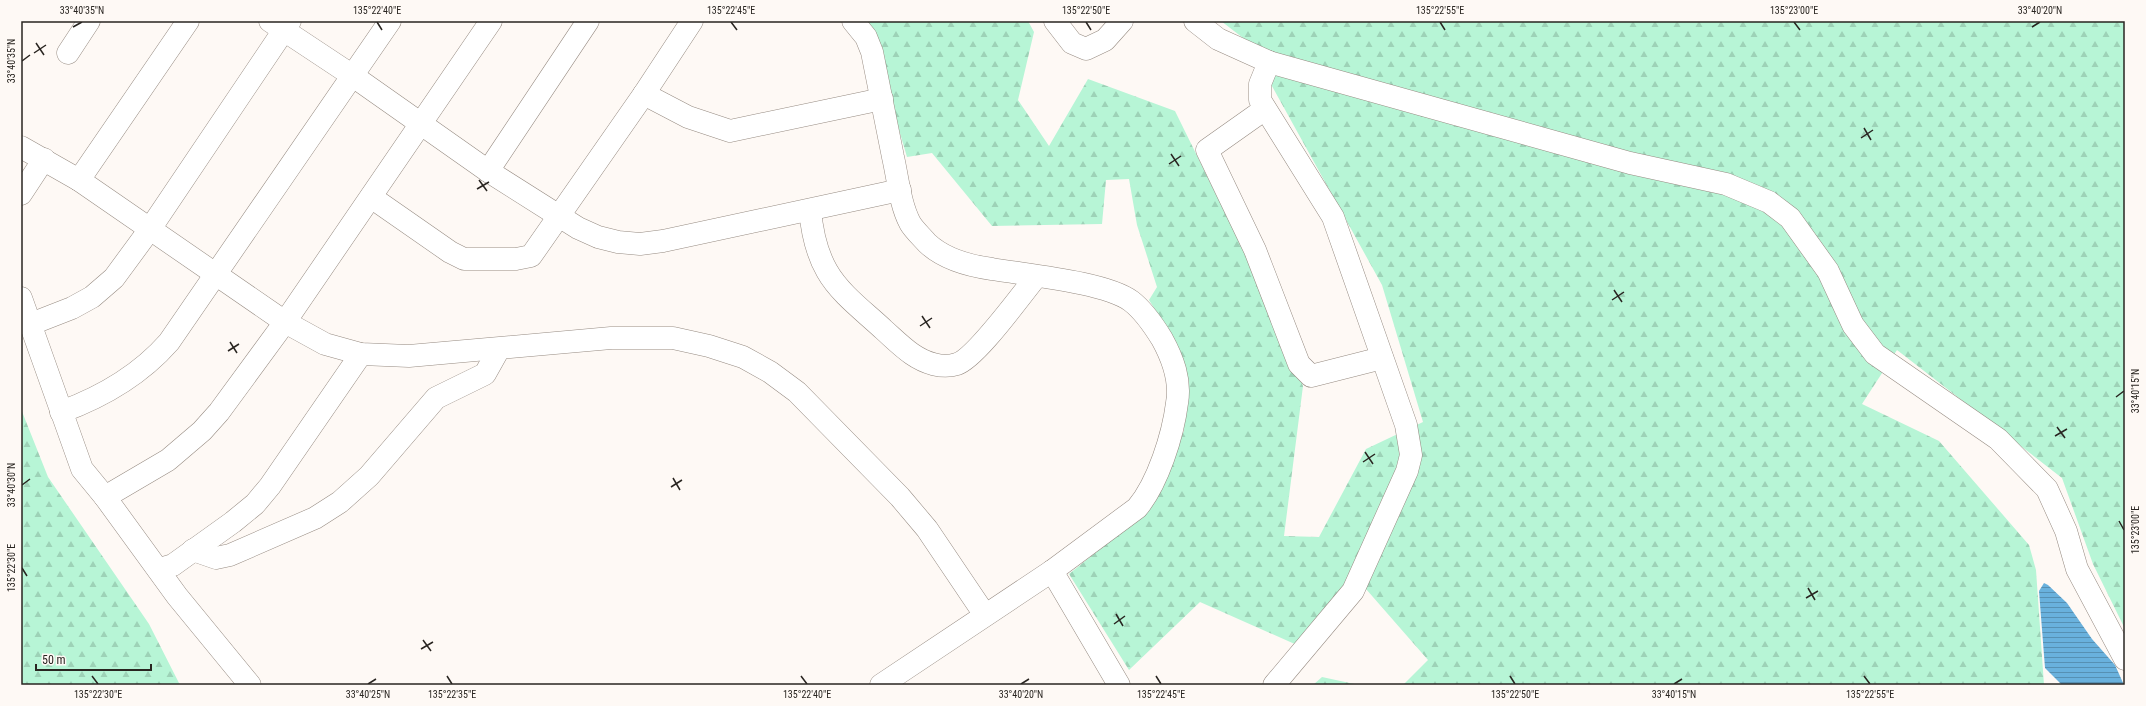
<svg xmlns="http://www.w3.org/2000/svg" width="2146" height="706" font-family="'Roboto Condensed',sans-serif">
<defs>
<pattern id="forest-firs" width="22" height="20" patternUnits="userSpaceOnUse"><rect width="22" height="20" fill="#b7f5d6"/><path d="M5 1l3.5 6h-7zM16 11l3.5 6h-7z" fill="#9dd2b7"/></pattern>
<pattern id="water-rules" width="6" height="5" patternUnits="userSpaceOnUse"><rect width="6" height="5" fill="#69b1dd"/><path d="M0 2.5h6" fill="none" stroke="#5690b3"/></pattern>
</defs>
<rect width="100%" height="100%" fill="#fef9f5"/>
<g fill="url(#forest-firs)">
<polygon points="860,21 1028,21 1034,32 1018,100 1049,146 1088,79 1175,111 1269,302 1303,386 1284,536 1319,537 1366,449 1423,422 1382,285 1247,41 1221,21 2125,21 2125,629 2093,564 2062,478 1897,350 1862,404 1939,441 2029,545 2036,570 2044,685 1403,685 1428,660 1359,581 1306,649 1200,602 1129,670 1069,574 1135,521 1153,497 1184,431 1185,387 1173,338 1149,300 1157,287 1137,225 1129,179 1106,180 1102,224 992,226 932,153 907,157 871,35"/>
<polygon points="21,409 48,477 149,624 180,685 21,685"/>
<polygon points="1322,677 1359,685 1313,685"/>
</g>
<polygon fill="url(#water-rules)" points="2044,583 2048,585 2067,603 2092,639 2115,665 2124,685 2062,685 2045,668 2039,591"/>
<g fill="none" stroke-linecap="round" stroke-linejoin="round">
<defs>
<g id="minor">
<polyline points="270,21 353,76 488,171 578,228 598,237 618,242 640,244 663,241 900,190"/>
<path d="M853,21L866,37L872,52C879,87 886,122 893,157C898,179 900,204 910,223C914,230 922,237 927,243C944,259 970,266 992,269C1026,275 1105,282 1131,301C1143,310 1154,326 1162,339C1173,359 1181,380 1177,403C1173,435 1158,483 1137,508L1052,571L881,685"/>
<polyline points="1055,21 1072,43 1086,49 1105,40 1122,21"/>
<polyline points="1195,21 1218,39 1269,62 1630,163 1726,184 1769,202 1790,218 1828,271 1853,325 1875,354 1998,439 2047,489 2066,531 2077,569 2125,659"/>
<polyline points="68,53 89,21"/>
<polyline points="1269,62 1260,84 1260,100 1333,217 1406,425 1411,455 1407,471 1353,591 1274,685"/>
<polyline points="644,94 688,117 730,131 882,99"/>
<polyline points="1265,109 1207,150 1255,250 1299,364 1311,376 1382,358"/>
<polyline points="21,147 79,180 285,322 325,344 361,354 409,356 611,338 673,338 709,346 743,357 770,372 797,392 900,497 927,529 985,615"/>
<polyline points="488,171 588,21"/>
<polyline points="79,180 188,21"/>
<polyline points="21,194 44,159"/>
<polyline points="371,197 450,252 464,259 516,259 531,256 644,94 692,21"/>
<path d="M810,210C812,232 816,252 827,271C840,294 865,312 884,330C893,338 902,347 912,354C925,363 942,369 957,364C976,358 1021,295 1036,277"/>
<polyline points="21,298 82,469 105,497 177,596 250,685"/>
<polyline points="31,324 72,308 92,297 114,278 150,229 290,21"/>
<path d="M61,412C102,397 140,375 169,342L390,21"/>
<polyline points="105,497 168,460 202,431 219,412 285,322 491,21"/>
<polyline points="193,550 216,558 230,555 315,518 340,502 369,476 436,398 485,374 499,349"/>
<polyline points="160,569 173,565 233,522 255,504 270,486 361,354"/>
<polyline points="1052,571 1119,685"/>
</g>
</defs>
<use href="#minor" stroke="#968b82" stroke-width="23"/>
<use href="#minor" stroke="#fff" stroke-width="22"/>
</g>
<path fill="none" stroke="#292521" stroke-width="1.5" d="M377,22L382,30M731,22L737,30M1086,22L1091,30M1440,22L1445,30M1794,22L1800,30M73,27L82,22M2032,27L2040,22M36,43L44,55M34,53L46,45M22,61L30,55M1864,128L1871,140M1861,138L1873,130M1171,154L1179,166M1169,164L1181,156M479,180L487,191M477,189L489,182M1614,290L1622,302M1612,300L1624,292M922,316L930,328M920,326L932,318M230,342L237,353M228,351L239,344M2116,397L2124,391M2057,427L2065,438M2055,436L2067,429M1365,452L1373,464M1363,462L1375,454M673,478L680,490M22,485L30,479M671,487L682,480M2119,521L2124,530M22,568L27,576M1808,588L1815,600M1806,598L1818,591M1116,614L1123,626M1114,624L1125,616M423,640L431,651M421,649L433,642M92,676L98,684M447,676L452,684M801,676L807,684M1156,676L1161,684M1510,676L1515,684M1864,676L1870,684M368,684L376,679M1021,684L1029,679M1674,684L1682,679"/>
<rect width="2146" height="706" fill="none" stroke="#fef9f5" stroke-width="44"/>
<path d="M36 664v6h115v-6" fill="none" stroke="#292521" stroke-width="2"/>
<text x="42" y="664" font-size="12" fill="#292521" stroke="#fef9f5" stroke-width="3" paint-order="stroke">50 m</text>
<rect x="22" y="22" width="2102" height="662" fill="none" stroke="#292521" stroke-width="1.5"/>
<g font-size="10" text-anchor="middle" fill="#292521">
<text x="82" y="14">33°40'35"N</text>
<text x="377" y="14">135°22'40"E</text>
<text x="731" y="14">135°22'45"E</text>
<text x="1086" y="14">135°22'50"E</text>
<text x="1440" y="14">135°22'55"E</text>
<text x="1794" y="14">135°23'00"E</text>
<text x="2040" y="14">33°40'20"N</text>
<text transform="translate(11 61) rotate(-90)" y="4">33°40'35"N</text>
<text transform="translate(2135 391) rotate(-90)" y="4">33°40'15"N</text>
<text transform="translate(11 485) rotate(-90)" y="4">33°40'30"N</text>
<text transform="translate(2135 530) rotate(-90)" y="4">135°23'00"E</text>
<text transform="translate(11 568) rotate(-90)" y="4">135°22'30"E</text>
<text x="98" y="698">135°22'30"E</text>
<text x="368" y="698">33°40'25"N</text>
<text x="452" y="698">135°22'35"E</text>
<text x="807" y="698">135°22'40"E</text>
<text x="1021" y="698">33°40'20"N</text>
<text x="1161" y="698">135°22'45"E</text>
<text x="1515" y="698">135°22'50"E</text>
<text x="1674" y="698">33°40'15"N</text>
<text x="1870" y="698">135°22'55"E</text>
</g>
</svg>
